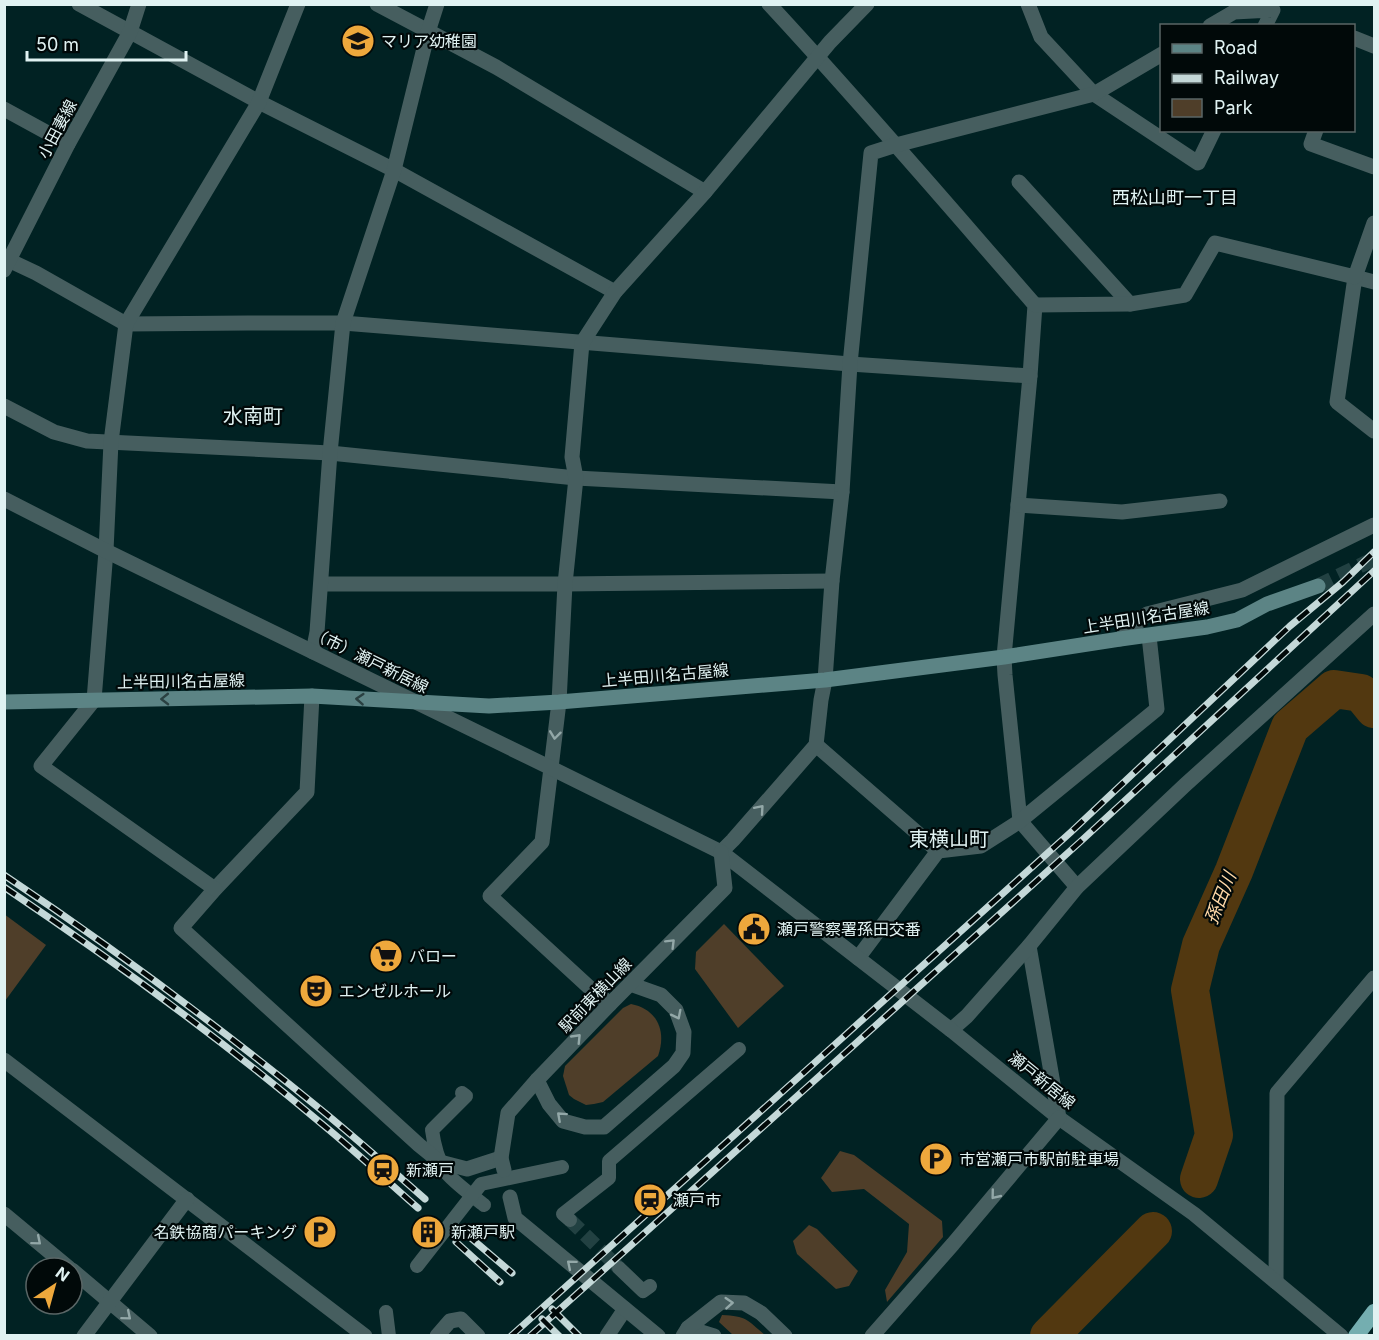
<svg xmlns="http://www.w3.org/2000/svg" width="1379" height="1340" font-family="Inter,'Noto Sans JP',sans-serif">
<rect width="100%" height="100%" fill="#012223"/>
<g fill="#4f3e29">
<polygon points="4,914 46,945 5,1001 4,1001"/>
<polygon points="724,924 784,986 738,1028 695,969 696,952"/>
<path d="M631,1004C657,1009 667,1031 658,1056L603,1102L594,1104L586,1105L574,1099L569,1095L563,1076L565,1066L623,1008Z"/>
<polygon points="840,1151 854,1155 942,1221 943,1237 887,1302 885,1290 907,1252 909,1224 864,1189 832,1192 821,1178"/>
<polygon points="809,1225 817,1229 858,1271 849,1286 836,1289 797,1254 793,1241"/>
<path d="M722,1315C747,1316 747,1320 765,1335H733L719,1322Z"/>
</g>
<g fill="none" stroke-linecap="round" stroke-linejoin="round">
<g stroke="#523810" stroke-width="38">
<polyline points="1199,1179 1214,1135 1190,990 1201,945 1234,871 1290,727 1334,689 1361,693 1374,709"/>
<polyline points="1049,1336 1153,1231"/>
</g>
<polyline stroke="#224142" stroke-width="14" stroke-dasharray="14 7" stroke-linecap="butt" points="570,1220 619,1268"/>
<polyline stroke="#224142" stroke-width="15" stroke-dasharray="15 8" stroke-linecap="butt" points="1318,586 1374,559"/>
<g stroke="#465e5f" stroke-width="14">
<path d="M462,1093L466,1096L432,1130C434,1145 437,1158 445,1171C452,1181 474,1197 484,1205"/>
<polyline points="570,1220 563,1214 609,1178 609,1161 739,1049"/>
<polyline points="417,1266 481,1184 562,1167"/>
<polyline points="619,1268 643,1291 650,1286"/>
<polyline points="386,1312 389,1336"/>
</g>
<g stroke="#465e5f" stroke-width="15">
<polyline points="79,4 259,102 394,170 615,292"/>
<polyline points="377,4 496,67 705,192"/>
<path d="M769,4C860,102 947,204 1035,305L1030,376L1004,657L1005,675L1020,821L1077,887"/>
<polyline points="1028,4 1041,37 1094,94 1198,163 1214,130"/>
<polyline points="1210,26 1234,12 1273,10 1265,26"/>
<polyline points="1354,38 1374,46"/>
<polyline points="4,109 68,144"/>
<polyline points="1316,130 1311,144 1374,167"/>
<polyline points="1019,182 1130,304"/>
<polyline points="4,258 36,273 126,324 248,323 343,323 850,364 1030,376"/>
<polyline points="1374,282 1355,277 1337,402 1374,431"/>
<polyline points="1035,305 1130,304 1185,295 1215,243 1355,277 1374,223"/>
<polyline points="4,406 54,432 87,441 330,453 576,478 842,492"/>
<polyline points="1018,505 1122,512 1220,501"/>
<polyline points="321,584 565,584 832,581"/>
<polyline points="1120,639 1147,614 1242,590 1374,525"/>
<polyline points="313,652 317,632 330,453 343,323 394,170 428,32 437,4"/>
<polyline points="312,696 307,792 215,889 181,928 419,1145 440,1162 467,1169 501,1158"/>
<polyline points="559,702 542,842 490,896 591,989 610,1004"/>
<polyline points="816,745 938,851 981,846 1020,821 1157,709 1149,636"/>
<polyline points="721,852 733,840 816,745 821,700 825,680 832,581 842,492 850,364 871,153 896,145 1094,94 1162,54"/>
<polyline points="215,889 41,766 94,700 106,551 111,442 126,324 259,102 298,4"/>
<polyline points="1029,946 1059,1118"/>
<polyline points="858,958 938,851"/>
<polyline points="951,1030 967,1016 1029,946 1077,887 1185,785 1374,614"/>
<polyline points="4,1060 365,1336"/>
<polyline points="537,1080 549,1104 563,1121 585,1127 604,1127 674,1066 683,1053 684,1032 676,1010 661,995 630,984"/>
<polyline points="4,1214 69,1268"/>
<polyline points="72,1270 150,1336"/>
<polyline points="1276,1282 1277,1093 1374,978"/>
<polyline points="688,1328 714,1336"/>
<polyline points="84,1336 187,1199"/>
<polyline points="437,1336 450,1321 461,1319 478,1336"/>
<polyline points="607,1336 625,1309"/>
<polyline points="683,1336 688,1328 721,1302 744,1303 761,1313 785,1336"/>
</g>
<g stroke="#465e5f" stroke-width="15">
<polyline points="4,270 68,144 130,32 139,4"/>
<polyline points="4,499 106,551 551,768 721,852 951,1030 1059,1118 1194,1214 1341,1336"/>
<polyline points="559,702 565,584 576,478 572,457 582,343 615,292 705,192 830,42 867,4"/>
<polyline points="504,1170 501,1158 508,1113 537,1080 610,1004 725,888 721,852"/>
<polyline points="510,1197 515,1218 658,1336"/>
<polyline points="872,1336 953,1244 1059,1118"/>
</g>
<polyline stroke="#5c8485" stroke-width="15" points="4,702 312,696 489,706 559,702 825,680 1004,657 1120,639 1207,627 1237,620 1267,604 1318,586"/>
<polyline stroke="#74aeb0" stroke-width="16" points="1356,1336 1374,1312"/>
<defs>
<g id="rail">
<path d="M4,875C115,949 222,1029 325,1113C359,1141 392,1170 425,1199"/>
<path d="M4,887C114,961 221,1039 322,1124C355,1151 386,1180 418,1208"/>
<polyline points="465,1233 512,1273"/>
<polyline points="456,1242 500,1282"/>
<polyline points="552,1309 579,1336"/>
<polyline points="542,1319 559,1336"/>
<polyline points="511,1336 1071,832 1290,626 1343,582 1374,552"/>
<polyline points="530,1336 1080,842 1374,571"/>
</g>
</defs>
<use href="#rail" stroke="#c4d8d8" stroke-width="7"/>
<use href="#rail" stroke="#010909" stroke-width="4.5" stroke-dasharray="14" stroke-linecap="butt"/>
</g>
<defs><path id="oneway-chevron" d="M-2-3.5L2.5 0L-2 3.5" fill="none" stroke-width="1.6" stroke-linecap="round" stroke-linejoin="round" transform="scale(1.5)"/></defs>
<g stroke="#2a4041">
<use href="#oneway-chevron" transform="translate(165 699) rotate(179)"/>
<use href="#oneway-chevron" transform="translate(360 699) rotate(-176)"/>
</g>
<g stroke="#93a8a8">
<use href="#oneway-chevron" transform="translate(555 735) rotate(97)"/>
<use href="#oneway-chevron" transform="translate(760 809) rotate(-49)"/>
<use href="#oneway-chevron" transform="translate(671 943) rotate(-45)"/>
<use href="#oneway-chevron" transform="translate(677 1015) rotate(63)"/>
<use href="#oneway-chevron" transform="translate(577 1038) rotate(-46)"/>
<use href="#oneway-chevron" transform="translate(561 1116) rotate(-138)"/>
<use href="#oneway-chevron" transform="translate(995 1195) rotate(129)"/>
<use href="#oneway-chevron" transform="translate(37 1241) rotate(40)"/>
<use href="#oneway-chevron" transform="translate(571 1264) rotate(-140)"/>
<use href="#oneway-chevron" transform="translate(729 1303) rotate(-4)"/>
<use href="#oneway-chevron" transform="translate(127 1316) rotate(40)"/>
</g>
<defs>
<symbol id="school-disc" viewBox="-11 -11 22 22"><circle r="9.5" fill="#eea83c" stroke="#010909"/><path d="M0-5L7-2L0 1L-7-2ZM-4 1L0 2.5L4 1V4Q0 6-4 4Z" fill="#111"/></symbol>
<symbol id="civic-disc" viewBox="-11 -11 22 22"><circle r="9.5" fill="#eea83c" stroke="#010909"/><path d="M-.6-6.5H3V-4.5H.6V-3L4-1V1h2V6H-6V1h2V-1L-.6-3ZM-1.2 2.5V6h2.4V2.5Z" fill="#111"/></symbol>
<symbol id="supermarket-disc" viewBox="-11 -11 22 22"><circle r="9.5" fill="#eea83c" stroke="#010909"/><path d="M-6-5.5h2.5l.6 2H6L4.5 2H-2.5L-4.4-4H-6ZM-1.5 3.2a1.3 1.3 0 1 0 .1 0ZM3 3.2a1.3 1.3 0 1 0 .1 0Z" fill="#111"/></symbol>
<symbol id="theatre-disc" viewBox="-11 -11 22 22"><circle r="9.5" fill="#eea83c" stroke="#010909"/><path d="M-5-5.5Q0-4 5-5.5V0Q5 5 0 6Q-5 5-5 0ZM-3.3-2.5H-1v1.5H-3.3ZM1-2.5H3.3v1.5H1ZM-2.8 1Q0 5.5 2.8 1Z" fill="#111"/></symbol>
<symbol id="parking-disc" viewBox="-11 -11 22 22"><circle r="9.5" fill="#eea83c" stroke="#010909"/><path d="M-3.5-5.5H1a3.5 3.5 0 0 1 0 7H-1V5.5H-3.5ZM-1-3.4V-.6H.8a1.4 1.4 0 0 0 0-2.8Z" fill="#111"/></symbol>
<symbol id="station-disc" viewBox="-11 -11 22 22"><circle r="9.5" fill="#eea83c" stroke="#010909"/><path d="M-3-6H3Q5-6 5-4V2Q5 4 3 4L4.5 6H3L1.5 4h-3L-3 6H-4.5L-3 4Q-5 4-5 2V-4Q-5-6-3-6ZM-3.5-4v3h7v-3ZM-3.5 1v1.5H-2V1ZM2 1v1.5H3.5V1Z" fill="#111"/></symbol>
<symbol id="building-disc" viewBox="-11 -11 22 22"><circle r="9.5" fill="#eea83c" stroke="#010909"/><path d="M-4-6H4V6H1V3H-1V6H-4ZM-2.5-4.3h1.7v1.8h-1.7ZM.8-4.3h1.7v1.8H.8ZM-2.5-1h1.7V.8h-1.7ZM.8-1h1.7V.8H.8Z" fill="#111"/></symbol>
</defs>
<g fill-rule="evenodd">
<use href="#school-disc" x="339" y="22" width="38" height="38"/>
<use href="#civic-disc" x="735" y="910" width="38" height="38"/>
<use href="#supermarket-disc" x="367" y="937" width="38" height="38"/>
<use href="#theatre-disc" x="297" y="972" width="38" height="38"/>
<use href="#parking-disc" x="917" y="1140" width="38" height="38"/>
<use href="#station-disc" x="364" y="1151" width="38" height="38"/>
<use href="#station-disc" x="631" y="1181" width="38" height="38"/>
<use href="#parking-disc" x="301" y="1213" width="38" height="38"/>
<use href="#building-disc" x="409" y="1213" width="38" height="38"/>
</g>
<g text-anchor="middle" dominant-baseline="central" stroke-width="4.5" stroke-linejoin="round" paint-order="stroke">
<g font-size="16" fill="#e0f2f2" stroke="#010909" text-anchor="start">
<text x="381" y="41">マリア幼稚園</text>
<text x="777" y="929">瀬戸警察署孫田交番</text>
<text x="409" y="956">バロー</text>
<text x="339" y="991">エンゼルホール</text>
<text x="959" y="1159">市営瀬戸市駅前駐車場</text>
<text x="406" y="1170">新瀬戸</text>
<text x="673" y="1200">瀬戸市</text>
<text x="297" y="1232" text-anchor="end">名鉄協商パーキング</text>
<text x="451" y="1232">新瀬戸駅</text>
</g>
<g font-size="16" fill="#e0f2f2" stroke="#010909">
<text transform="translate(57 129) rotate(-62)">小田妻線</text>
<text transform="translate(1146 617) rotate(-9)">上半田川名古屋線</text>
<text transform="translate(370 660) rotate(26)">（市）瀬戸新居線</text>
<text transform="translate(665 675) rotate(-5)">上半田川名古屋線</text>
<text transform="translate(181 681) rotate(-1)">上半田川名古屋線</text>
<text transform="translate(595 995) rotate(-46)">駅前東横山線</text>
<text transform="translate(1042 1080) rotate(39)">瀬戸新居線</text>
</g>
<g font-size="18" fill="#e0f2f2" stroke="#010909">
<text x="1175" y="197">西松山町一丁目</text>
</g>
<g font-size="18" font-style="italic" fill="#ffd8a7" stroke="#010909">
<text transform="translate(1220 898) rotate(-68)">孫田川</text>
</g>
<g font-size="20" fill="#e0f2f2" stroke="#010909">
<text x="253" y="416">水南町</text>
<text x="949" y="839">東横山町</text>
</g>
</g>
<rect width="1379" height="1340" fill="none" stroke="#e0f2f2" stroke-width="12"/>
<rect x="1160" y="24" width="195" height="108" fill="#010909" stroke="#5a6666" stroke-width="1.5"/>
<rect x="1172" y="44" width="30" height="9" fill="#5c8485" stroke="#5a6666" stroke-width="1.5"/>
<text x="1214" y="54" font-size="18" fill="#e0f2f2">Road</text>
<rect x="1172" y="74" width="30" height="9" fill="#c4d8d8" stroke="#5a6666" stroke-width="1.5"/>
<text x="1214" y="84" font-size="18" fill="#e0f2f2">Railway</text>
<rect x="1172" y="99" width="30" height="18" fill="#4f3e29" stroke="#5a6666" stroke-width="1.5"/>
<text x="1214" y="114" font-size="18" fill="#e0f2f2">Park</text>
<g transform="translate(54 1286) rotate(36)"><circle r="28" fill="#010909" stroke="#5a6666" stroke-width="1.5"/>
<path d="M0-4.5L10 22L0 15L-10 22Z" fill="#eea83c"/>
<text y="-9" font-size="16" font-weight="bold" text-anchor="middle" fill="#e0f2f2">N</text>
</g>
<path d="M27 51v9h159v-9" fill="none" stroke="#e0f2f2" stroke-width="3"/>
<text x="36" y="51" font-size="18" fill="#e0f2f2" stroke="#010909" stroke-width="4.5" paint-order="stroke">50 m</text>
</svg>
